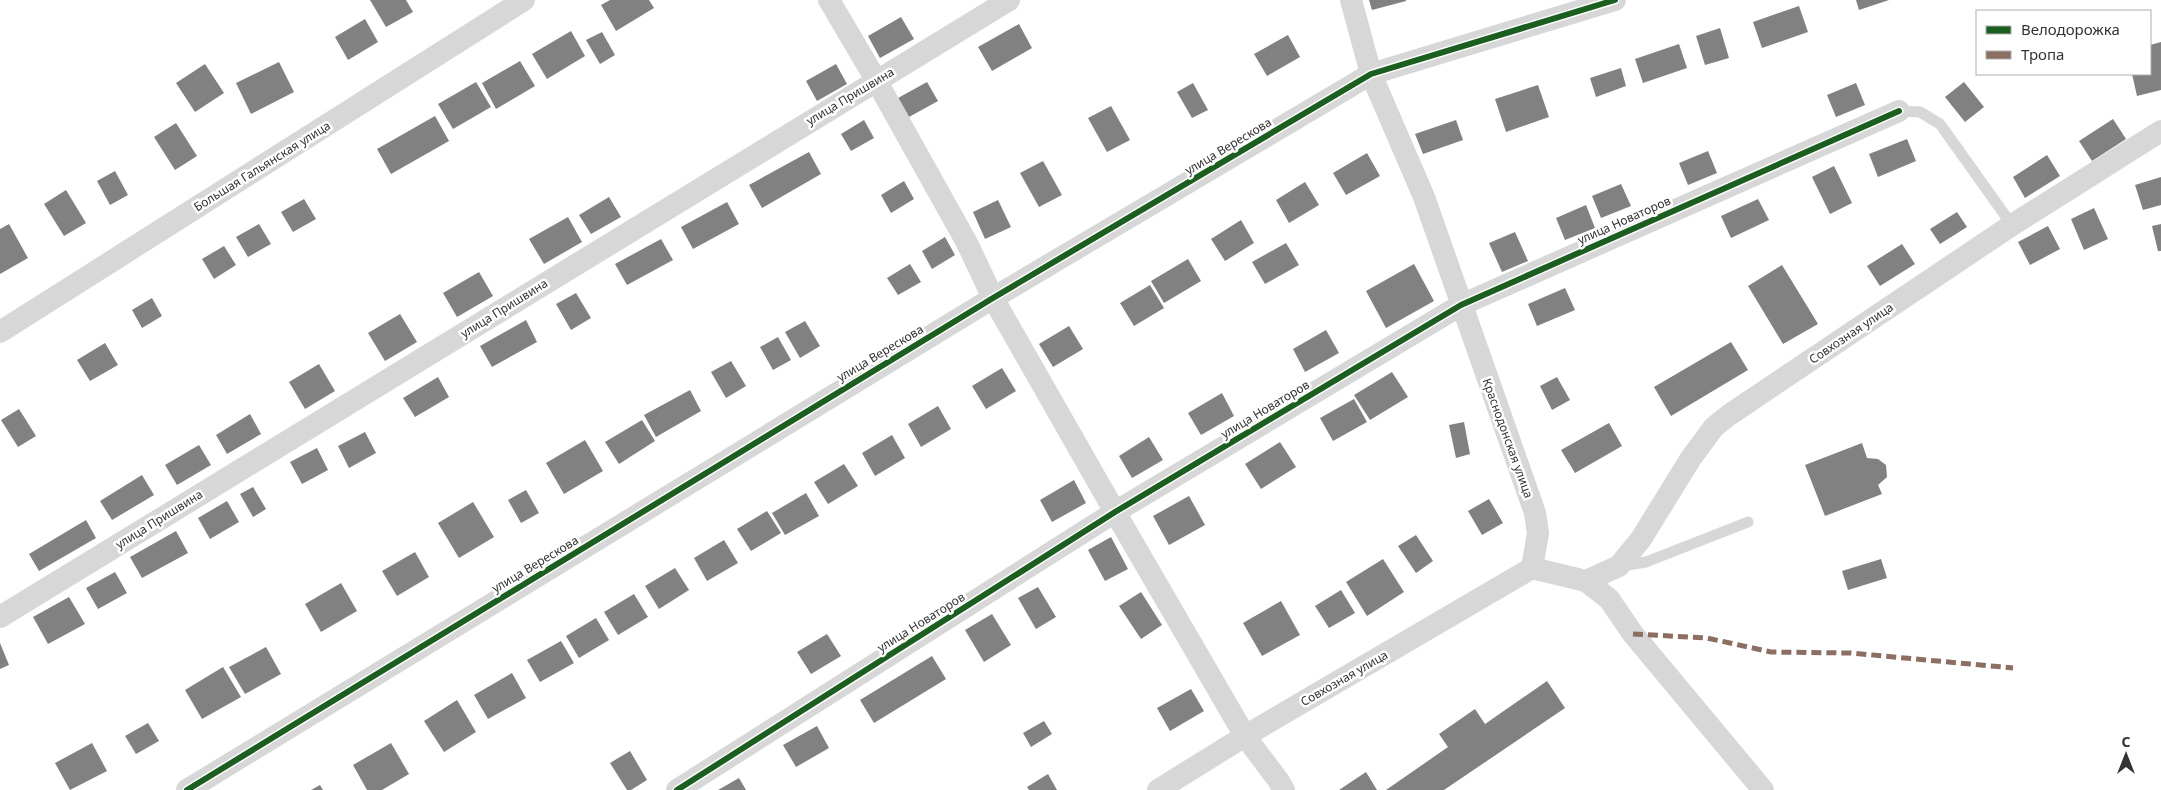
<svg xmlns="http://www.w3.org/2000/svg" width="2161" height="790" font-family="'Noto Sans',sans-serif">
<rect width="100%" height="100%" fill="#fff"/>
<g fill="#818181">
<polygon points="370,0 406,0 413,12 386,27"/>
<polygon points="610,0 649,0 654,8 616,31 601,5"/>
<polygon points="1369,0 1406,0 1406,1 1372,10"/>
<polygon points="1856,0 1889,0 1859,10"/>
<polygon points="1799,6 1808,32 1762,48 1753,22"/>
<polygon points="901,17 914,39 880,58 868,36"/>
<polygon points="365,19 378,42 348,60 335,37"/>
<polygon points="1019,24 1032,48 992,71 978,47"/>
<polygon points="1720,28 1729,58 1705,65 1696,36"/>
<polygon points="571,31 585,56 547,79 532,54"/>
<polygon points="602,32 615,55 600,64 586,40"/>
<polygon points="1288,35 1300,57 1267,76 1254,54"/>
<polygon points="2161,42 2161,90 2137,96 2132,74 2150,74 2150,45"/>
<polygon points="1679,44 1687,68 1643,83 1635,59"/>
<polygon points="520,61 535,86 496,109 482,83"/>
<polygon points="279,62 294,92 251,114 236,83"/>
<polygon points="205,64 224,93 195,112 176,83"/>
<polygon points="836,64 847,84 817,101 806,81"/>
<polygon points="1621,68 1626,86 1596,97 1590,78"/>
<polygon points="476,82 491,107 453,129 438,104"/>
<polygon points="927,82 938,101 909,117 898,98"/>
<polygon points="1964,82 1984,107 1965,122 1945,97"/>
<polygon points="1193,83 1208,110 1192,118 1177,92"/>
<polygon points="1856,83 1865,105 1836,117 1827,95"/>
<polygon points="1538,85 1549,117 1506,132 1495,99"/>
<polygon points="1111,106 1130,140 1107,152 1088,118"/>
<polygon points="435,116 449,141 391,174 377,149"/>
<polygon points="2113,119 2126,139 2092,161 2079,141"/>
<polygon points="864,120 874,138 851,151 841,134"/>
<polygon points="1456,120 1463,140 1423,154 1415,134"/>
<polygon points="176,123 197,156 175,170 154,137"/>
<polygon points="1907,139 1916,161 1878,177 1869,154"/>
<polygon points="1708,151 1717,173 1688,185 1679,163"/>
<polygon points="809,152 821,174 762,208 749,185"/>
<polygon points="1367,153 1380,176 1346,195 1333,173"/>
<polygon points="2047,155 2060,176 2025,198 2013,177"/>
<polygon points="1043,161 1062,195 1039,207 1020,173"/>
<polygon points="1834,166 1852,203 1830,214 1812,177"/>
<polygon points="115,171 128,195 110,205 97,181"/>
<polygon points="2161,177 2161,205 2143,210 2135,185"/>
<polygon points="904,181 914,199 891,213 881,195"/>
<polygon points="1305,182 1319,205 1289,223 1276,200"/>
<polygon points="1621,184 1631,206 1601,218 1592,196"/>
<polygon points="66,190 86,223 64,236 44,204"/>
<polygon points="609,197 621,217 591,234 579,215"/>
<polygon points="304,199 316,219 293,232 281,212"/>
<polygon points="1758,199 1769,220 1731,238 1721,216"/>
<polygon points="998,200 1011,227 985,239 973,212"/>
<polygon points="727,202 739,224 693,249 681,227"/>
<polygon points="1586,205 1595,228 1565,240 1556,218"/>
<polygon points="2094,208 2108,239 2084,250 2071,219"/>
<polygon points="1957,212 1967,227 1940,244 1930,229"/>
<polygon points="568,217 582,242 544,264 529,239"/>
<polygon points="1241,220 1254,243 1225,261 1211,239"/>
<polygon points="9,224 28,258 0,274 0,229"/>
<polygon points="259,224 271,244 248,257 236,237"/>
<polygon points="2161,224 2161,251 2158,251 2152,226"/>
<polygon points="2048,226 2060,249 2030,265 2018,242"/>
<polygon points="1515,232 1528,261 1502,272 1489,243"/>
<polygon points="945,237 955,255 932,269 922,251"/>
<polygon points="661,239 673,260 627,285 615,264"/>
<polygon points="1286,243 1299,265 1265,284 1252,262"/>
<polygon points="1902,244 1915,264 1880,286 1867,266"/>
<polygon points="224,246 236,265 214,279 202,259"/>
<polygon points="1188,259 1201,281 1164,303 1151,281"/>
<polygon points="910,264 921,282 898,295 887,278"/>
<polygon points="1414,264 1434,301 1386,328 1366,291"/>
<polygon points="1782,265 1818,324 1783,344 1748,286"/>
<polygon points="479,272 493,296 457,317 443,293"/>
<polygon points="1150,285 1164,308 1134,326 1120,303"/>
<polygon points="1565,288 1575,310 1537,326 1528,304"/>
<polygon points="576,293 591,318 571,330 556,304"/>
<polygon points="152,298 162,316 142,328 132,310"/>
<polygon points="400,314 417,342 385,361 368,333"/>
<polygon points="526,320 537,342 492,367 480,346"/>
<polygon points="805,321 820,346 800,358 785,332"/>
<polygon points="1069,326 1083,349 1053,367 1039,344"/>
<polygon points="1326,330 1339,353 1305,372 1293,349"/>
<polygon points="778,337 791,360 773,370 760,347"/>
<polygon points="1731,342 1748,370 1671,416 1654,387"/>
<polygon points="105,343 118,365 90,381 77,360"/>
<polygon points="731,361 746,386 726,398 711,372"/>
<polygon points="319,364 335,391 305,409 289,382"/>
<polygon points="1002,368 1016,391 986,409 972,386"/>
<polygon points="1392,372 1408,397 1370,420 1354,395"/>
<polygon points="438,377 449,397 415,417 403,398"/>
<polygon points="1557,377 1570,400 1552,410 1540,386"/>
<polygon points="690,390 701,411 656,437 644,415"/>
<polygon points="1222,393 1234,416 1201,435 1188,413"/>
<polygon points="1354,399 1367,422 1333,441 1320,418"/>
<polygon points="938,406 951,429 921,447 908,424"/>
<polygon points="19,409 36,436 18,447 1,420"/>
<polygon points="250,414 261,434 227,454 216,435"/>
<polygon points="642,420 655,441 619,464 605,442"/>
<polygon points="1464,422 1470,454 1456,458 1449,425"/>
<polygon points="1609,423 1622,446 1575,473 1561,450"/>
<polygon points="365,432 376,453 349,468 338,446"/>
<polygon points="892,435 905,458 875,476 862,453"/>
<polygon points="1149,437 1163,460 1132,478 1119,456"/>
<polygon points="585,440 603,471 564,494 546,463"/>
<polygon points="1280,442 1296,467 1261,489 1245,464"/>
<polygon points="1862,443 1867,458 1878,459 1886,465 1887,477 1878,485 1882,494 1825,516 1805,465"/>
<polygon points="199,445 211,465 177,485 165,465"/>
<polygon points="317,448 328,470 302,484 290,462"/>
<polygon points="844,464 858,486 828,504 814,482"/>
<polygon points="142,475 154,495 112,520 100,501"/>
<polygon points="1074,480 1086,503 1052,522 1040,500"/>
<polygon points="253,487 266,509 253,517 240,494"/>
<polygon points="526,490 539,513 521,523 508,500"/>
<polygon points="806,493 819,516 785,535 772,513"/>
<polygon points="1189,496 1205,525 1169,545 1153,516"/>
<polygon points="1489,499 1503,523 1482,535 1468,511"/>
<polygon points="227,501 239,522 210,539 198,518"/>
<polygon points="473,502 494,537 459,558 438,523"/>
<polygon points="767,511 781,533 751,551 737,529"/>
<polygon points="86,520 96,538 39,571 29,554"/>
<polygon points="176,531 188,553 142,578 130,557"/>
<polygon points="1416,535 1433,561 1416,573 1398,546"/>
<polygon points="1111,537 1128,569 1105,581 1088,550"/>
<polygon points="724,540 738,563 707,581 694,558"/>
<polygon points="415,552 429,577 397,596 382,571"/>
<polygon points="1383,559 1404,592 1367,616 1346,582"/>
<polygon points="1881,559 1887,578 1848,590 1842,571"/>
<polygon points="675,568 689,590 659,609 645,586"/>
<polygon points="115,572 127,593 98,609 86,588"/>
<polygon points="341,583 357,611 321,632 305,604"/>
<polygon points="1038,587 1056,617 1036,629 1018,598"/>
<polygon points="1341,590 1355,613 1329,628 1315,606"/>
<polygon points="1141,592 1162,625 1141,639 1119,606"/>
<polygon points="634,594 648,617 618,635 604,612"/>
<polygon points="69,597 85,624 48,644 33,617"/>
<polygon points="1281,601 1300,635 1262,656 1243,623"/>
<polygon points="992,614 1011,645 984,662 965,630"/>
<polygon points="596,618 609,640 579,658 566,636"/>
<polygon points="827,634 841,656 811,674 797,652"/>
<polygon points="561,641 574,663 540,682 527,660"/>
<polygon points="0,643 9,665 0,669"/>
<polygon points="266,647 281,674 245,694 229,667"/>
<polygon points="932,656 946,679 874,723 860,700"/>
<polygon points="223,667 241,697 202,719 185,690"/>
<polygon points="512,673 526,698 488,719 474,695"/>
<polygon points="1547,681 1565,708 1444,790 1386,790 1448,747 1439,734 1475,709 1485,724"/>
<polygon points="1191,689 1204,711 1170,731 1157,708"/>
<polygon points="457,700 476,732 444,752 424,721"/>
<polygon points="1044,721 1052,734 1031,747 1023,733"/>
<polygon points="148,723 159,741 136,754 125,736"/>
<polygon points="817,726 829,748 796,767 783,745"/>
<polygon points="92,743 107,771 70,790 55,763"/>
<polygon points="391,743 409,774 382,790 367,790 353,765"/>
<polygon points="630,751 647,780 631,790 627,790 610,763"/>
<polygon points="1366,772 1377,790 1339,790"/>
<polygon points="1048,774 1057,790 1029,790 1027,787"/>
<polygon points="739,778 746,790 718,790"/>
<polygon points="320,785 323,790 311,790"/>
</g>
<g fill="none" stroke-linecap="round" stroke-linejoin="round">
<g stroke="#d7d7d7" stroke-width="11">
<polyline points="1899,111 1920,112 1940,124 2012,225"/>
<polyline points="1621,566 1646,562 1748,522"/>
</g>
<g stroke="#d7d7d7" stroke-width="22">
<polyline points="829,0 876,80 967,243 993,298 1115,512 1245,736 1278,780 1284,790"/>
<polyline points="1351,0 1371,74 1424,197 1535,513 1538,533 1532,568 1586,581 1609,599 1633,634 1763,790"/>
<polyline points="0,332 524,0"/>
<polyline points="1586,581 1619,566 1641,539 1691,458 1714,427 1729,415 2012,225 2161,131"/>
<polyline points="0,617 1009,0"/>
<polyline points="187,790 993,298 1371,74 1615,0"/>
<polyline points="677,790 1115,512 1461,305 1899,111"/>
<polyline points="1158,790 1245,736 1532,568"/>
</g>
<polyline stroke="#8d6e63" stroke-width="5" stroke-dasharray="10 5" stroke-linecap="butt" points="1633,634 1707,638 1771,652 1851,653 2013,668"/>
<defs>
<g id="cycleway">
<polyline points="187,790 993,298 1371,74 1615,0"/>
<polyline points="677,790 1115,512 1461,305 1899,111"/>
</g>
</defs>
<use href="#cycleway" stroke="#fff" stroke-width="9"/>
<use href="#cycleway" stroke="#1b5e20" stroke-width="6"/>
</g>
<g text-anchor="middle" dominant-baseline="central" stroke-width="5" stroke-linejoin="round" paint-order="stroke">
<g font-size="12" fill="#333" stroke="#fff">
<text transform="translate(850 96) rotate(-31)">улица Пришвина</text>
<text transform="translate(1228 146) rotate(-31)">улица Верескова</text>
<text transform="translate(262 166) rotate(-32)">Большая Гальянская улица</text>
<text transform="translate(1624 220) rotate(-24)">улица Новаторов</text>
<text transform="translate(504 308) rotate(-32)">улица Пришвина</text>
<text transform="translate(1851 333) rotate(-34)">Совхозная улица</text>
<text transform="translate(880 353) rotate(-31)">улица Верескова</text>
<text transform="translate(1265 409) rotate(-31)">улица Новаторов</text>
<text transform="translate(1508 438) rotate(70)">Краснодонская улица</text>
<text transform="translate(159 519) rotate(-32)">улица Пришвина</text>
<text transform="translate(535 564) rotate(-31)">улица Верескова</text>
<text transform="translate(921 622) rotate(-32)">улица Новаторов</text>
<text transform="translate(1344 678) rotate(-30)">Совхозная улица</text>
</g>
</g>
<rect x="1976" y="10" width="175" height="65" fill="#ffffff" stroke="#adadad"/>
<rect x="1986" y="26" width="25" height="8" fill="#1b5e20" stroke="#adadad"/>
<text x="2021" y="35" font-size="15" fill="#333333">Велодорожка</text>
<rect x="1986" y="51" width="25" height="8" fill="#8d6e63" stroke="#adadad"/>
<text x="2021" y="60" font-size="15" fill="#333333">Тропа</text>
<g transform="translate(2126 755)" stroke="#ffffff" stroke-width="4" paint-order="stroke">
<path d="M0-4L9 19L0 12L-9 19Z" fill="#333333"/>
<text y="-8" font-size="14" font-weight="bold" text-anchor="middle" fill="#333333">С</text>
</g>
</svg>
